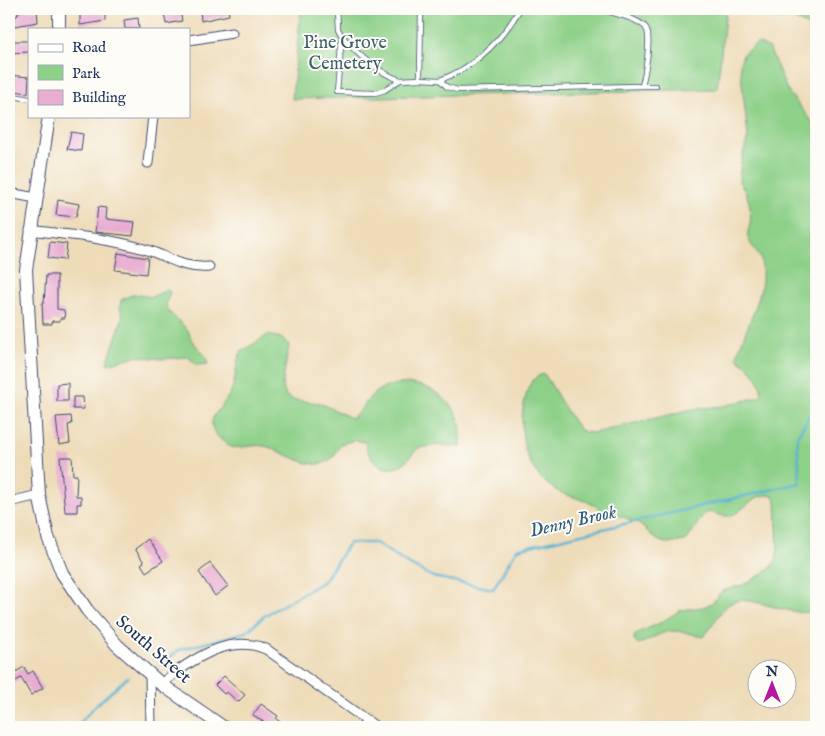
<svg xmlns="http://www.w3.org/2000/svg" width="825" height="736" font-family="'IM FELL English',serif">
<rect width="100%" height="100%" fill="#fdfcf7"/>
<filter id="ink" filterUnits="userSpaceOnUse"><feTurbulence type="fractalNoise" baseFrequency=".02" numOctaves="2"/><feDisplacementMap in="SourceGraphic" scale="10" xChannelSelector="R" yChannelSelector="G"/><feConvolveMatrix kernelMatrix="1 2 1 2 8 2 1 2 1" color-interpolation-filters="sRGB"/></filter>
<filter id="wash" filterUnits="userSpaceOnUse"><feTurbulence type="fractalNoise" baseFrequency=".0096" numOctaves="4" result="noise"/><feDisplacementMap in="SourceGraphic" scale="20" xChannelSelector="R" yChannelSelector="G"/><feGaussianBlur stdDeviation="1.12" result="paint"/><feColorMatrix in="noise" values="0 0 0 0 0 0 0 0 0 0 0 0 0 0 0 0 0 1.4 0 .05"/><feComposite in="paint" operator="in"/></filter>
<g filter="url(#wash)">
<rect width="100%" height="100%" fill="#eedcb9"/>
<g fill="#8dd088" stroke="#548073">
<polygon points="301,9 726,9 717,89 292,99"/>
<polygon points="762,9 816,9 816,29 793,19 778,19 761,13"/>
<path d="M758,43L769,48L787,90L811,121L816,124V611C793,619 751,594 733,602C719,608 714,627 703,637C690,634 676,628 663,633C654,636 648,642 638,644L634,640L635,634L658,624L681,610L703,607L712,603L722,591L743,585L769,570L776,560L778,549L776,500L773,496C752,491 745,513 728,516C723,517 715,513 709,512L703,515L687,540C651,551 655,530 631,520C623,516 614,515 605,512C600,510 597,506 592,504C581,498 568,497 556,490C524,471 517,433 525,399C529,387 530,377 544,374C553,386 574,427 582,431C585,433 591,432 594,433L693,409L724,406L762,396C760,374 752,372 737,357C745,325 768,295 761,260C759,252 749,245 748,237C747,233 749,228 750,225C752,208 749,196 739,181L741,162L748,137L740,64L743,54Z"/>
<polygon points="167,290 170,292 166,304 168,311 188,330 191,339 206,357 208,364 197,365 188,357 161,359 136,356 107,364 123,316 120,308 121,300 134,294 151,297"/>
<path d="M268,335L281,338L289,345L282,385L286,396L294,400L320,403L351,418C364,411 367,395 381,389C410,376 439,387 456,413C462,422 461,437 461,447L440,445L418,448C414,452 409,459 404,463C385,477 368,461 365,442L355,440L341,444C338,448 336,453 333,457C316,477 282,449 264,446C253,444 241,449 230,447C192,419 224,414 233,386C237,374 235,363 241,352Z"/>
</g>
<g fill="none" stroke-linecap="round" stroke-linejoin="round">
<g stroke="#55b1d3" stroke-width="2.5">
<polyline points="816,372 816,376"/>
<polyline points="160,665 179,650 246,632 264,616 324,581 349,543 376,543 406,563 433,577 493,589 517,549 800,483 797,437 816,404"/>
<polyline points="76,727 96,705 128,677"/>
</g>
</g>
<g id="blocks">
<g fill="#e8add1">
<polygon points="212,9 228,9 229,15 201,21 200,11"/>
<polygon points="37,10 38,22 9,27 9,17 17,16 19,11"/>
<polygon points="180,10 182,21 166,24 164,13"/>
<polygon points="80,13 105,14 105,21 80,25"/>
<polygon points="138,18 139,29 125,29 124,20"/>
<polygon points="14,41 29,41 29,52 10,53 10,46 14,45"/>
<polygon points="9,75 29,77 28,93 15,91 16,85 9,84"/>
<polygon points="71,132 83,134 81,151 67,149"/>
<polygon points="58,200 79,204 76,217 56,215"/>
<polygon points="98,207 106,208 105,219 135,222 133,236 95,232"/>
<polygon points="50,242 67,244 65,260 48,258"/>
<polygon points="118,253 148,258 146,274 115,270"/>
<polygon points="46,275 57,275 57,309 64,310 65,318 60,318 60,321 52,321 52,324 43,324 42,303 44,303"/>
<polygon points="68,383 68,401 57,401 57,384"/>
<polygon points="73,397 83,397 84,409 73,409"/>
<polygon points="71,416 72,424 68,425 70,443 59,445 56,417"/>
<polygon points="60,457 72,457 73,475 77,475 76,496 81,496 81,504 77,504 77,512 65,512"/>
<polygon points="148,539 163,561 146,572 141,564 144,562 135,549"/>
<polygon points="210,563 228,586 215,596 199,572"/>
<polygon points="24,667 28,674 33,671 43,688 31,695 21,678 9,685 9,676"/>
<polygon points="224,676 245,695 238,702 227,692 224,694 215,685"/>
<polygon points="261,704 278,716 276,719 288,727 271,727 253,715"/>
</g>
</g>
</g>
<g filter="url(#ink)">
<use href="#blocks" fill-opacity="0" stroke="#3b496c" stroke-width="1"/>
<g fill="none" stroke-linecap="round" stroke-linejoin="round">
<defs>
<g id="lane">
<polyline points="337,9 338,29 342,36 337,92 375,93 385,90 400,80 420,79"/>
<path d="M421,9L420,79L440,80L447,87L457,90L642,86C645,74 652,38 646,28C639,18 604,10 592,9"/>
<path d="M342,36C357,54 377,72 400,80"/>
<path d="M440,80C476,67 501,41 520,9"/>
<polyline points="642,86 656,86"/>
<polyline points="9,95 29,99"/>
</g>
<g id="street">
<polyline points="189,40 232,33"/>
<polyline points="148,163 153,116"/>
<polyline points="9,193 36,198"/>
<path d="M30,230C68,235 107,238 144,249C169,256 180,269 209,267"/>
<polyline points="9,502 39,495"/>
<polyline points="150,674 151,727"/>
<path d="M161,684C189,661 229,633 266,649L376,727"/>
</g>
<g id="secondary">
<polyline points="59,9 59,29"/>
<polyline points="49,116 26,270 39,495 48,537 62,573 87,610 117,645 161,684 223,727"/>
</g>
</defs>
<use href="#lane" stroke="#3b496c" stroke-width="6"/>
<use href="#street" stroke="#3b496c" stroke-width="11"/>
<use href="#secondary" stroke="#3b496c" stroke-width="14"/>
<use href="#lane" stroke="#fff" stroke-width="4.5"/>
<use href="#street" stroke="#fff" stroke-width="9"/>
<use href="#secondary" stroke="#fff" stroke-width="12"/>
</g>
</g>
<g text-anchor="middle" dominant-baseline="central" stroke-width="4" stroke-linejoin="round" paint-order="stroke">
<g font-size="18" fill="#3d5f6b" stroke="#fdfcf7">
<text x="345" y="43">Pine Grove<tspan x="345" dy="21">Cemetery</tspan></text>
</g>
<g font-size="18" fill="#1b2f5e" stroke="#fdfcf7">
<text transform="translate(153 650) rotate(41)">South Street</text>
</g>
<g font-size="19" font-style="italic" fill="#2f5c87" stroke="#fdfcf7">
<text transform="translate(573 522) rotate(-13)">Denny Brook</text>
</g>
</g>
<rect width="825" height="736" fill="none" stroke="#fdfcf7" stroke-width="30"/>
<rect x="28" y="28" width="162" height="90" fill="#fdfcf7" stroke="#a3aaba"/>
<rect x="38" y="44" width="25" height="8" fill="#ffffff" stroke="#a3aaba"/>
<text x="72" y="52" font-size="15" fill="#1b2f5e">Road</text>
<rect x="38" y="65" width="25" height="15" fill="#8dd088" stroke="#a3aaba"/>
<text x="72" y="78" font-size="15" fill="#1b2f5e">Park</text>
<rect x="38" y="90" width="25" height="15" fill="#e8add1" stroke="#a3aaba"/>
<text x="72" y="102" font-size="15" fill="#1b2f5e">Building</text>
<g transform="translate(772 684)"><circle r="24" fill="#fdfcf7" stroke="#a3aaba"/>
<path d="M0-4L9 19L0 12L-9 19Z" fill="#b5179e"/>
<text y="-8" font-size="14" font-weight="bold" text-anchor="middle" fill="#1b2f5e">N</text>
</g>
</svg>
